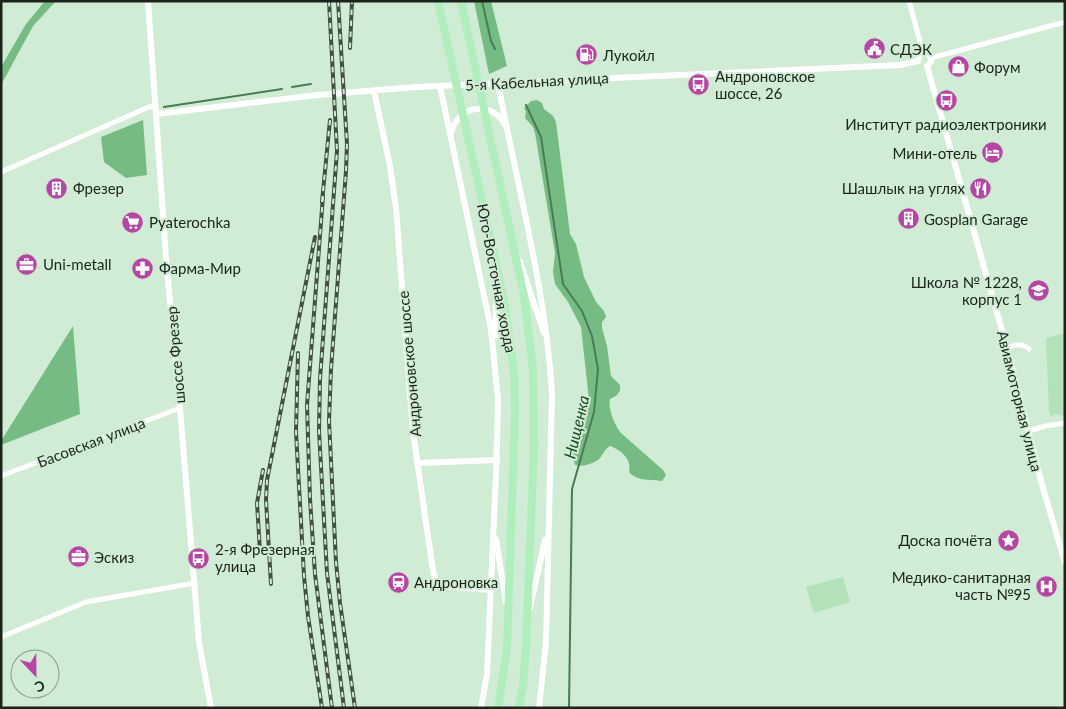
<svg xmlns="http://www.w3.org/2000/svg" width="1066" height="709" font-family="Lato,sans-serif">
<rect width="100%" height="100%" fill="#d0ecd4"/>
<g fill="#b3e1ba">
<polygon points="1065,333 1065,416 1055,414 1051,417 1049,410 1046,338"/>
<polygon points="843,577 850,602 814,613 806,587"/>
</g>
<g fill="#77bb84">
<polygon points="45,1 56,1 33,26 1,85 1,67 26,24"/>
<polygon points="474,1 491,1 507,66 489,74"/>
<path d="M537,100L542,103L544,109L553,116L556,122L570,234L576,244L584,277L596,302L604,311L606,317L602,322V328L607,346L611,376L620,385V391L616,396L610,399C608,409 614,424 621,433L663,470L666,475L662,481C651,479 638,482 629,472C632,459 621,450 610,446C604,450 603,455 599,459C593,464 582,467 575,465L571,448L589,400L581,327L568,302L555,284L553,272L555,253L535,133L533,127L525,118L526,112L524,108L531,101Z"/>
<polygon points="143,120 147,175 126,178 104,162 101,137"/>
<polygon points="73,326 80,414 1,445 1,441"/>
</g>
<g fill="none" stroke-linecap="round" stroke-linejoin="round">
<g stroke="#497c53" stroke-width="2">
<polyline points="482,1 491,41 495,49"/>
<polyline points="292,87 311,84"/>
<polyline points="526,105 541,137 563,284 582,311 592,336 598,369 594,412 572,489 569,708"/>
<polyline points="164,107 282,89"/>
</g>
<g stroke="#fff" stroke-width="5">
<polyline points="909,1 923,53"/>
<polyline points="931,58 1065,22"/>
<polyline points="1,172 149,107 156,106"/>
<path d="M1007,348C1016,345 1021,342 1029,349"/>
<polyline points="1029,431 1045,426 1065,423"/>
<polyline points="1,476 180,408"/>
<polyline points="1,637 86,602 195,583"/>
</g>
<g stroke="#fff" stroke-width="6">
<polyline points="148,1 166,258 180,408 199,642 211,708"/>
<path d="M918,61C919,50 932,51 931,62L927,66"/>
<polyline points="927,66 1007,348 1041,481 1065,563"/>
<path d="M498,83C517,186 546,289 552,394L546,643L539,708"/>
<polyline points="440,86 491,329 498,400 496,473 487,674 481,708"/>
<polyline points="374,91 390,166 396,208 413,432 433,571 435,578 443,586 491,590"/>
<polyline points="157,114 318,95 416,87 900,65 918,61"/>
<path d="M451,134C456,107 489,99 504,123"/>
<polyline points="520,262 544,333"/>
<polyline points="495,336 497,276"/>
<polyline points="418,463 497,460"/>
<polyline points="496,539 506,603"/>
<polyline points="530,608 545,540"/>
</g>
<g stroke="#b0eebe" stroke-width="8">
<polyline points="438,1 504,301 514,372 515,411 507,649 498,708"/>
<polyline points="461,1 524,296 533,369 534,447 526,647 523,686 519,708"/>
</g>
<defs>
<g id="rail">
<polyline points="329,1 337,151 320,379 319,431 327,573 344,708"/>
<polyline points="338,1 347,144 346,171 331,369 329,421 336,562 340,603 355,708"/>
<polyline points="350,48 352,1"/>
<polyline points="323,196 307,405 310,499 315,574 332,708"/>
<polyline points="322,202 330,120"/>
<polyline points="298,353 296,432 304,576 308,616 322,708"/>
<polyline points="260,551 257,503 263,470"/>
<polyline points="271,584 266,500 267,480 315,237"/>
</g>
</defs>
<use href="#rail" stroke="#425044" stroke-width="4"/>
<use href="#rail" stroke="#d0ecd4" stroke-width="2" stroke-dasharray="5.5" stroke-linecap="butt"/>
</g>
<defs>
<symbol id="civic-disc" viewBox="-11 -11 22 22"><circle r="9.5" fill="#b646a3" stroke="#d0ecd4"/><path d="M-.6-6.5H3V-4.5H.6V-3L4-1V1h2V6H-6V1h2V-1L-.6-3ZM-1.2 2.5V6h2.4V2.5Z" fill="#fff"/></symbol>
<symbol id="fuel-disc" viewBox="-11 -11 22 22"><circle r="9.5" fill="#b646a3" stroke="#d0ecd4"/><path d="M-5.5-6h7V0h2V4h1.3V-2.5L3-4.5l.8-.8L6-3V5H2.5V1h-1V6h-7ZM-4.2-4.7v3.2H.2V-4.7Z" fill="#fff"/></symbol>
<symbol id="shop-disc" viewBox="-11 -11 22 22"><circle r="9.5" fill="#b646a3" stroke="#d0ecd4"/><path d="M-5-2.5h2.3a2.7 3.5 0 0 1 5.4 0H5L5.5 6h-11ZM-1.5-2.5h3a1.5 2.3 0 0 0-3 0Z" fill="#fff"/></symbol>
<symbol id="bus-disc" viewBox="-11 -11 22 22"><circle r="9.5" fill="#b646a3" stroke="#d0ecd4"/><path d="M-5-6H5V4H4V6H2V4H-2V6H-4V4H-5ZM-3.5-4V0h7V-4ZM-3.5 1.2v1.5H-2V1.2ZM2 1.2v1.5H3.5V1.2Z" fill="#fff"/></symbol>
<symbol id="hotel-disc" viewBox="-11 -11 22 22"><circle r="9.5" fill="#b646a3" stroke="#d0ecd4"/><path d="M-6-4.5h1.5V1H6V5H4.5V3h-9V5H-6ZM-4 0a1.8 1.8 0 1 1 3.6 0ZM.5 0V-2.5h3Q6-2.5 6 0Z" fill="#fff"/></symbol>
<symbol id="building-disc" viewBox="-11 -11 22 22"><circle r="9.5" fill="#b646a3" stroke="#d0ecd4"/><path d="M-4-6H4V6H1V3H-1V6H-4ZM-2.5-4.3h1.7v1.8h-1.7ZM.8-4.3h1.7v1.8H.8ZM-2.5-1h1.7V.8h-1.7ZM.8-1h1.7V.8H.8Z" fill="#fff"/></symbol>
<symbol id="restaurant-disc" viewBox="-11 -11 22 22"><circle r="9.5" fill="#b646a3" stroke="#d0ecd4"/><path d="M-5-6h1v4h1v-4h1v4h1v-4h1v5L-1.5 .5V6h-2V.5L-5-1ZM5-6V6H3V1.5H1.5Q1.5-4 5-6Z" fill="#fff"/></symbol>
<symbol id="supermarket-disc" viewBox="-11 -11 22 22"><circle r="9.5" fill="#b646a3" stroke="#d0ecd4"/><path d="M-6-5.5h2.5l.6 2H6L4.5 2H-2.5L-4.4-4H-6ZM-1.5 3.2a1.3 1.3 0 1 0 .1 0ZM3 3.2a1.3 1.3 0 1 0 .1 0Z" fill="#fff"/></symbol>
<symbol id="office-disc" viewBox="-11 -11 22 22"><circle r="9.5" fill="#b646a3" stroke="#d0ecd4"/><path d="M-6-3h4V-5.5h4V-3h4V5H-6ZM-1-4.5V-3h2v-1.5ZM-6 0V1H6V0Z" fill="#fff"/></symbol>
<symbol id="pharmacy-disc" viewBox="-11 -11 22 22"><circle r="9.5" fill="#b646a3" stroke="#d0ecd4"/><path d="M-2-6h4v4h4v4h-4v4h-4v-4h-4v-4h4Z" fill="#fff"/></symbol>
<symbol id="school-disc" viewBox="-11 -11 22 22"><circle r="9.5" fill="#b646a3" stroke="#d0ecd4"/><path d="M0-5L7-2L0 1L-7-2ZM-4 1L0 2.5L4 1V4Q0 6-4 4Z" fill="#fff"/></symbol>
<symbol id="sight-disc" viewBox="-11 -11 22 22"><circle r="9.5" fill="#b646a3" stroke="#d0ecd4"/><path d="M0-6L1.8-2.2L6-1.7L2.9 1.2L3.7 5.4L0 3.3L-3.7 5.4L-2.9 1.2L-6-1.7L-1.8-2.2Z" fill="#fff"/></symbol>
<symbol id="station-disc" viewBox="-11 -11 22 22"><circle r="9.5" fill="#b646a3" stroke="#d0ecd4"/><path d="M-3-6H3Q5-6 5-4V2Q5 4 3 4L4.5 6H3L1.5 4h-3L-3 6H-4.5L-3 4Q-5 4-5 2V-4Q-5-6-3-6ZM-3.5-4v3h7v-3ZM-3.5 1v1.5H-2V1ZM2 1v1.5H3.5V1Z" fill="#fff"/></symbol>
<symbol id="hospital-disc" viewBox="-11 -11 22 22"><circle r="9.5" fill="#b646a3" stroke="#d0ecd4"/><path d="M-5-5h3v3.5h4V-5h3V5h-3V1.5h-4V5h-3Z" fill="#fff"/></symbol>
</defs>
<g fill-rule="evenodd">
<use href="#civic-disc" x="862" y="36" width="25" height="25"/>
<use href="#fuel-disc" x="574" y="42" width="25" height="25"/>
<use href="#shop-disc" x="946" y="54" width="25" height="25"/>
<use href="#bus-disc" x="686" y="72" width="25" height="25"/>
<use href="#bus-disc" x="934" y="88" width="25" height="25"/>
<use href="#hotel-disc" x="980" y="140" width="25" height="25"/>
<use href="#building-disc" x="44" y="176" width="25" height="25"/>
<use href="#restaurant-disc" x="968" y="176" width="25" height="25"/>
<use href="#building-disc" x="896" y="206" width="25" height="25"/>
<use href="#supermarket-disc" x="120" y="210" width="25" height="25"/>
<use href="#office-disc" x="14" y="252" width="25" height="25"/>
<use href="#pharmacy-disc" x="130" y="256" width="25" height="25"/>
<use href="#school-disc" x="1026" y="278" width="25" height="25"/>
<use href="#sight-disc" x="996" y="528" width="25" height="25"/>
<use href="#office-disc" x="66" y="544" width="25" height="25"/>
<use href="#bus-disc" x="186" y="546" width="25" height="25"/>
<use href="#station-disc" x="386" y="570" width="25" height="25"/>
<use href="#hospital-disc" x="1034" y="574" width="25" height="25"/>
</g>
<g text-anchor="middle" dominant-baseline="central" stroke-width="4" stroke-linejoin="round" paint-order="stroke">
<g font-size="15" fill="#1a241b" stroke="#d0ecd4" text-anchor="start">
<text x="890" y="49">СДЭК</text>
<text x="603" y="55">Лукойл</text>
<text x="974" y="67">Форум</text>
<text x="715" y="76">Андроновское<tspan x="715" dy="17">шоссе, 26</tspan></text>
<text x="946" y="124" text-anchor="middle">Институт радиоэлектроники</text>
<text x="977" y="153" text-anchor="end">Мини-отель</text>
<text x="73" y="188">Фрезер</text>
<text x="965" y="188" text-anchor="end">Шашлык на углях</text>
<text x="924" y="219">Gosplan Garage</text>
<text x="149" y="222">Pyaterochka</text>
<text x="43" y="264">Uni-metall</text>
<text x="159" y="268">Фарма-Мир</text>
<text x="1022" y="282" text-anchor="end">Школа № 1228,<tspan x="1022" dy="17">корпус 1</tspan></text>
<text x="992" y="540" text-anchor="end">Доска почёта</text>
<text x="215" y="549">2-я Фрезерная<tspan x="215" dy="17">улица</tspan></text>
<text x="94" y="557">Эскиз</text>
<text x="1031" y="577" text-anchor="end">Медико-санитарная<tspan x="1031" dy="17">часть №95</tspan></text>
<text x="414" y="582">Андроновка</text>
</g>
<g font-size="15" fill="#1a241b" stroke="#d0ecd4">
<text transform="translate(537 81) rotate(-3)">5-я Кабельная улица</text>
<text transform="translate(497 278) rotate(79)">Юго-Восточная хорда</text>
<text transform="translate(175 355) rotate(-95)">шоссе Фрезер</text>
<text transform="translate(409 364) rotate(-95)">Андроновское шоссе</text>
<text transform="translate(1020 401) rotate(76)">Авиамоторная улица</text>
<text transform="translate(91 442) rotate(-21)">Басовская улица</text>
</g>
<g font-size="16" font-style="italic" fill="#194b26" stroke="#d0ecd4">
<text transform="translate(576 427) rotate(-77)">Нищенка</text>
</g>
</g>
<rect width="1066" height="709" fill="none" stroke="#1a241b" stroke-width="5"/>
<g transform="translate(35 674) rotate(158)"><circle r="24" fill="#d0ecd4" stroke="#879c8a"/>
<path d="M0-4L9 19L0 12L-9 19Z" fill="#b646a3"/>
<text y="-8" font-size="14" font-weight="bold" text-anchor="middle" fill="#1a241b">С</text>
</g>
</svg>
